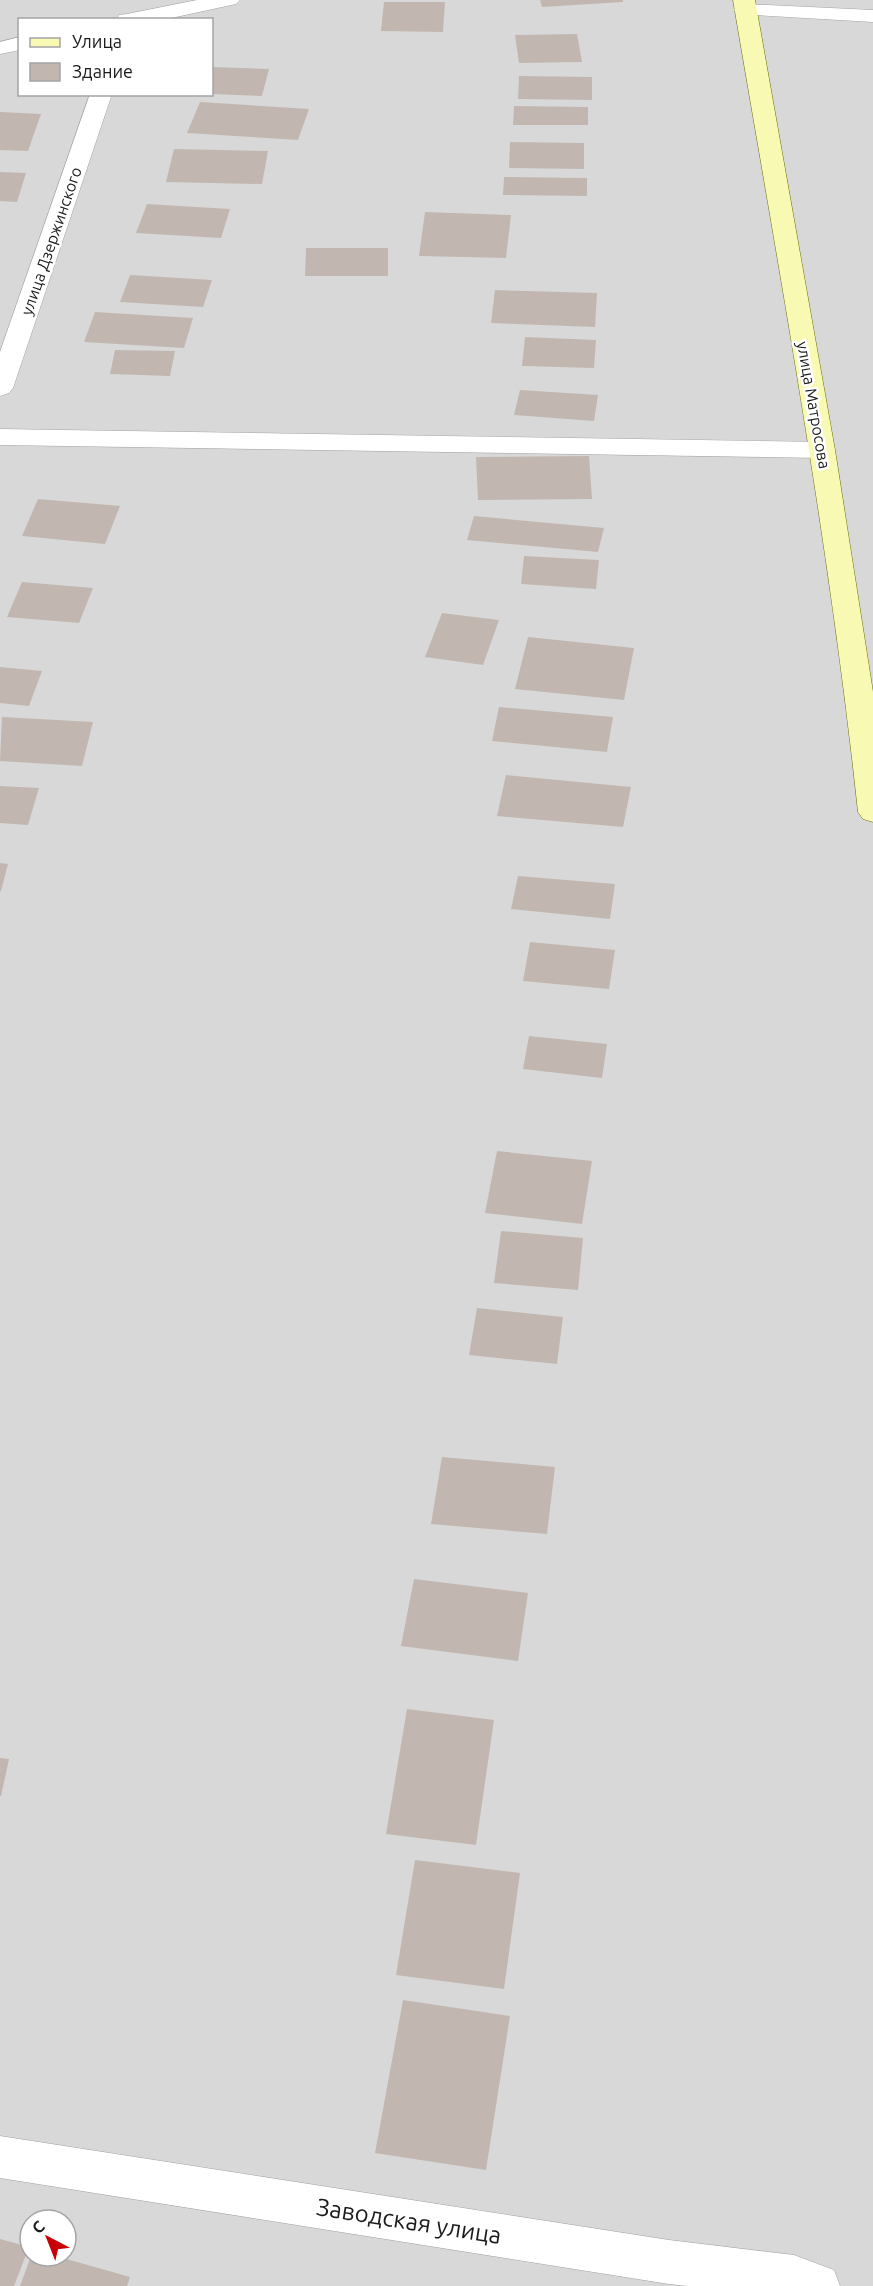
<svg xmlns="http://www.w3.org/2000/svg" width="873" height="2286" font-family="Ubuntu,sans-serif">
<rect width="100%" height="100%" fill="#ede8e0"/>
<path fill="#d9d8d8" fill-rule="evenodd" d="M0,0H873V2286H0ZM20,20H212V94H20ZM30,2220H66V2256H30Z"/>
<g fill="#c1b7b0">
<polygon points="540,0 623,0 623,2 542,7"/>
<polygon points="384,2 445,2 443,32 381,31"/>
<polygon points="577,34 582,62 519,63 515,35"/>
<polygon points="212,67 269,69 262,96 212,94"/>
<polygon points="519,76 592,77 592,100 518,99"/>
<polygon points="200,102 309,109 298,140 187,133"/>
<polygon points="514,106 588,107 588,125 513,125"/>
<polygon points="0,112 41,114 28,151 0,150"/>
<polygon points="510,142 584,143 584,169 509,168"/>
<polygon points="174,149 268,151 262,184 166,182"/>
<polygon points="0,172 26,173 17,202 0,201"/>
<polygon points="504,177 587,178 587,196 503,195"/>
<polygon points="147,204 230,209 221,238 136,233"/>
<polygon points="425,212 511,215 506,258 419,256"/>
<polygon points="306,248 388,248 388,276 305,276"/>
<polygon points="130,275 212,280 203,307 120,302"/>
<polygon points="495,290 597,293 595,327 491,323"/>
<polygon points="95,312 193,318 184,348 84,342"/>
<polygon points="525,337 596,340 594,368 522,366"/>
<polygon points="115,350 175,351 170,376 110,374"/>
<polygon points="520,390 598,395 594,421 514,415"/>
<polygon points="589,456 592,499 478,500 476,457"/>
<polygon points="38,499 120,506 105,544 22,536"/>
<polygon points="474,516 604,528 598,552 467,540"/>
<polygon points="524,556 599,560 596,589 521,584"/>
<polygon points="22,582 93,588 79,623 7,617"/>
<polygon points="442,613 499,620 483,665 425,657"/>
<polygon points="528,637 634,648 624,700 515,689"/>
<polygon points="0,667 42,671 29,706 0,703"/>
<polygon points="499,707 613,717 607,752 492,741"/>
<polygon points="2,717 93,722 82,766 0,761"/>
<polygon points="506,775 631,787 623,827 497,816"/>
<polygon points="0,786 39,788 28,825 0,823"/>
<polygon points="0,863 8,864 1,891 0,891"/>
<polygon points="518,876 615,884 610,919 511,909"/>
<polygon points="530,942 615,950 609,989 523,981"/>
<polygon points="529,1036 607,1044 602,1078 523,1069"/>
<polygon points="497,1151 592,1161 582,1224 485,1213"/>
<polygon points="501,1231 583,1238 578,1290 494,1283"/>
<polygon points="477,1308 563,1317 557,1364 469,1355"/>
<polygon points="442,1457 555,1467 547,1534 431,1524"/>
<polygon points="414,1579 528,1593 518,1661 401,1646"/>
<polygon points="407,1709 494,1720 476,1845 386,1834"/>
<polygon points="0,1758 9,1759 1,1796 0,1796"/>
<polygon points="415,1860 520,1873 504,1989 396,1975"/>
<polygon points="403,2000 510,2016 486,2170 375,2153"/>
<polygon points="0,2239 29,2247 14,2286 0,2286"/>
<polygon points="31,2256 56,2256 130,2277 127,2286 20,2286"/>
</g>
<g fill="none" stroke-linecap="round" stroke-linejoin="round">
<defs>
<g id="street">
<polygon points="197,0 240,0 236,4 162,20 117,20 119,15 127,14"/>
<polygon points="745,4 873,10 873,22 738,14 734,10 738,6"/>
<polygon points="20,37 20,50 0,54 0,42"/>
<polygon points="90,94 112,94 13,388 9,393 0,396 0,352"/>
<polygon points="0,429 822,442 831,445 835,450 831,455 822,458 0,445"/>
<polygon points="0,2136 669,2240 794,2255 834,2270 840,2286 687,2286 669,2284 0,2178"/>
</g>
<path id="secondary" d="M733,0H755L835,450L873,692V822L863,819L858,812C829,540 779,270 733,0Z"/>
</defs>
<use href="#street" stroke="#a2a2a2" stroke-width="1"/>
<use href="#secondary" stroke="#687004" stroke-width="1"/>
<use href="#street" fill="#fff" fill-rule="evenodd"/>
<use href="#secondary" fill="#f8f9b2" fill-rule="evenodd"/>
</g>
<g text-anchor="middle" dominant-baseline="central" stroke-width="5" stroke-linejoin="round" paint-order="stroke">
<g font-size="16" fill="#1b1b1b" stroke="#fff">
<text transform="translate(51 241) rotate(-71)">улица Дзержинского</text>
<text transform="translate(814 405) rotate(80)">улица Матросова</text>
</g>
<g font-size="24" fill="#1b1b1b" stroke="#fff">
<text transform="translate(409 2221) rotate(9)">Заводская улица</text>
</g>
</g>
<rect x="18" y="18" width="195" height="78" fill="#ffffff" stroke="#a4a4a4" stroke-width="1.5"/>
<rect x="30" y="38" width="30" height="9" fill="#f8f9b2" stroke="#a4a4a4" stroke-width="1.5"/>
<text x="72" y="48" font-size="18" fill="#1b1b1b">Улица</text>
<rect x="30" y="63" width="30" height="18" fill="#c1b7b0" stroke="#a4a4a4" stroke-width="1.5"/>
<text x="72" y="78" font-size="18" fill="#1b1b1b">Здание</text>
<g transform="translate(48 2238) rotate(318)"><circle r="28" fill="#ffffff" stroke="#a4a4a4" stroke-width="1.5"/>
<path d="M0-4.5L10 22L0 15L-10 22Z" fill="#c60006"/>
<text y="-9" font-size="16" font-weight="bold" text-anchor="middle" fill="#1b1b1b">С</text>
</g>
</svg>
